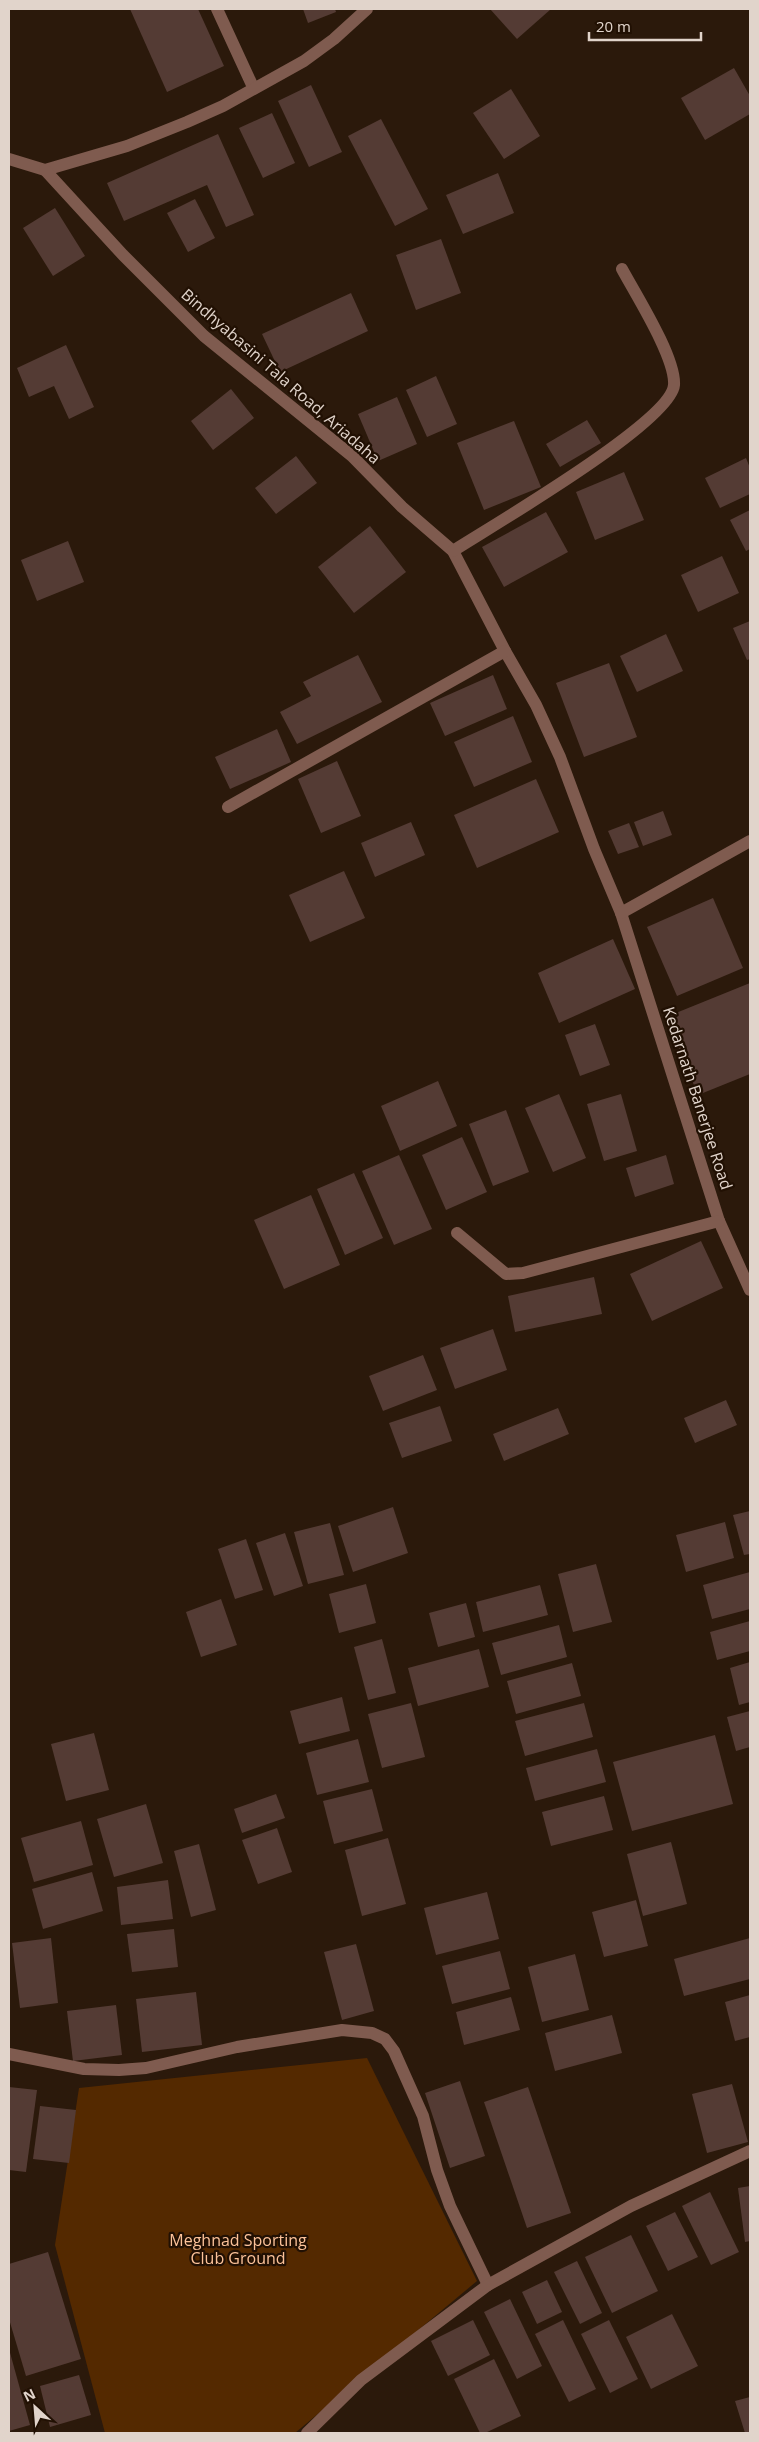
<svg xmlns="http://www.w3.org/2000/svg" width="759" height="2442" font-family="'Open Sans',sans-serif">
<rect width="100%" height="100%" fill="#2b190b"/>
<polygon fill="#542900" points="367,2058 477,2281 295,2433 105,2433 55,2245 79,2088"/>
<g fill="#543b34">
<polygon points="130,9 198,9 224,66 167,92"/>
<polygon points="303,9 335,9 336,12 308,23"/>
<polygon points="490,9 551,9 517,39"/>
<polygon points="734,68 750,96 750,114 705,140 681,98"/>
<polygon points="311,85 342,152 309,167 278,101"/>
<polygon points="511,89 540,136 504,159 473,113"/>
<polygon points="272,113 295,163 263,178 239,128"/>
<polygon points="381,119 428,209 395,226 348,136"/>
<polygon points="218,134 254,215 226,227 207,185 124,221 107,183"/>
<polygon points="498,173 514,213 463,234 446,195"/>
<polygon points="195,199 215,238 188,252 167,213"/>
<polygon points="55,208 85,256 53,276 23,228"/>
<polygon points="441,239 461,293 416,310 396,255"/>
<polygon points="351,293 368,331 280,372 262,334"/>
<polygon points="66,345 94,407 69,419 54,386 29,397 17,368"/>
<polygon points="436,376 457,424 427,437 406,390"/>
<polygon points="231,389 254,418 213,450 191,421"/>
<polygon points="397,397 417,444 378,461 358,414"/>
<polygon points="587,420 601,443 560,467 546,444"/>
<polygon points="514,421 541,487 484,510 457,443"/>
<polygon points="296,456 317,483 276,514 255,488"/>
<polygon points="746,458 750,468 750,494 720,508 705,478"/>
<polygon points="624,472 644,520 595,540 576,492"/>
<polygon points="750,510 750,549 746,551 730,520"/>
<polygon points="546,512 568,552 504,587 482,547"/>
<polygon points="370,526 406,572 354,613 318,567"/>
<polygon points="68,541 84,582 37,601 21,560"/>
<polygon points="722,556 739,593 698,612 681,575"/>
<polygon points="750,621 750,659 747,660 733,628"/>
<polygon points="666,634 683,671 637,692 620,656"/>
<polygon points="358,655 382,702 297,744 280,712 311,696 303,682"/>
<polygon points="609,663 637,737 584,757 556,683"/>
<polygon points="493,675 507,709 445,736 430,703"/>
<polygon points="513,716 532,762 474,787 454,742"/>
<polygon points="277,729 291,762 230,789 215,757"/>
<polygon points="337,761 361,816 321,833 298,779"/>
<polygon points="536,779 559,832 477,868 454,815"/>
<polygon points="663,811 672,835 643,846 634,822"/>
<polygon points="411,822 425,855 375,877 361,843"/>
<polygon points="629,823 639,847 618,854 608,831"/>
<polygon points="344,871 365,918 310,942 289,895"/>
<polygon points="713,898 743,968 677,996 647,927"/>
<polygon points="613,939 635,989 559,1023 538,973"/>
<polygon points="750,983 750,1074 698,1095 666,1017"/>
<polygon points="595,1024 610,1065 580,1076 565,1035"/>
<polygon points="438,1081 457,1126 400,1151 381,1106"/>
<polygon points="559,1094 586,1158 553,1172 525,1108"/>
<polygon points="621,1094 637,1151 604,1161 587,1104"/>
<polygon points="506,1110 529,1172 493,1186 469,1124"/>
<polygon points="462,1137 487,1192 446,1210 422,1155"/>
<polygon points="399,1155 432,1229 394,1245 362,1171"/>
<polygon points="666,1155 674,1184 635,1197 626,1168"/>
<polygon points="354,1173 383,1238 345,1255 317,1189"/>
<polygon points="311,1195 340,1265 284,1289 254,1220"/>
<polygon points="701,1241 723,1288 652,1321 630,1274"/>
<polygon points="594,1277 602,1314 515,1332 508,1296"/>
<polygon points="493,1329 507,1370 455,1389 440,1348"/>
<polygon points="423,1355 437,1390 383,1411 369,1376"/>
<polygon points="726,1400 737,1425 695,1443 684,1418"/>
<polygon points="440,1406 452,1441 402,1458 389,1423"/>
<polygon points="558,1408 569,1434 504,1461 493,1434"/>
<polygon points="393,1507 408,1553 353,1572 338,1526"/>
<polygon points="750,1511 750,1554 744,1555 733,1515"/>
<polygon points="725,1522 734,1558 686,1572 676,1535"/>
<polygon points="330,1523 344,1575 308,1584 294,1532"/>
<polygon points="285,1533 303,1586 274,1596 256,1543"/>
<polygon points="246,1539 263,1590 235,1599 218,1549"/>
<polygon points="596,1564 612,1622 573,1632 558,1574"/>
<polygon points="750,1572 750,1609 712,1619 703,1585"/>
<polygon points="366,1584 376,1623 339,1633 329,1594"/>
<polygon points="540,1585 548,1615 483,1632 476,1602"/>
<polygon points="221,1599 237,1645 201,1657 186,1612"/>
<polygon points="466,1603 475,1637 438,1647 429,1613"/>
<polygon points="750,1621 750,1651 717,1660 710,1632"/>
<polygon points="559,1625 567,1657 501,1675 492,1643"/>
<polygon points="382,1639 396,1693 368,1700 354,1647"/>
<polygon points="479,1649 489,1687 418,1706 408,1668"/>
<polygon points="750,1662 750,1702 739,1705 730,1668"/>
<polygon points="572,1663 581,1696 516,1714 507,1681"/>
<polygon points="342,1697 350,1731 299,1744 290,1711"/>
<polygon points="411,1703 425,1757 382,1768 368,1714"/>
<polygon points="584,1703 593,1737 525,1756 515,1721"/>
<polygon points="750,1711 750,1747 736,1751 727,1717"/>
<polygon points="94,1733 109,1790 66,1801 51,1744"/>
<polygon points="715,1735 733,1804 632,1831 613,1762"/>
<polygon points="358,1739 369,1782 317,1795 306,1753"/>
<polygon points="597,1749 606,1782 535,1801 526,1768"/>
<polygon points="372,1789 383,1831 334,1844 323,1801"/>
<polygon points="276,1794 285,1818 242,1833 234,1809"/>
<polygon points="604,1796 613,1830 551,1846 542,1812"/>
<polygon points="146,1804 163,1863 114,1877 97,1819"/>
<polygon points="81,1821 93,1865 34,1882 21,1838"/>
<polygon points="277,1828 292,1872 258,1884 242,1840"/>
<polygon points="388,1838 406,1904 362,1916 345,1850"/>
<polygon points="671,1842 687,1904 643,1916 627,1854"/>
<polygon points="199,1844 216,1910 191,1917 174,1851"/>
<polygon points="92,1872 103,1911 43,1929 32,1889"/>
<polygon points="168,1880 173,1919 121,1925 117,1887"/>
<polygon points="487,1892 499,1939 436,1955 424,1908"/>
<polygon points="636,1900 648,1946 604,1957 592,1912"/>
<polygon points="174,1929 178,1967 132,1972 127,1934"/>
<polygon points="51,1938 58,2003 20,2008 12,1943"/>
<polygon points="750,1938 750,1979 684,1996 674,1959"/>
<polygon points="356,1944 374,2011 342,2020 324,1952"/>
<polygon points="500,1951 510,1989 452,2004 442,1966"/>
<polygon points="575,1954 589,2010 542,2022 528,1967"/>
<polygon points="196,1992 202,2045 142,2052 136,1999"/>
<polygon points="750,1995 750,2037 735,2041 725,2002"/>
<polygon points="511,1997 520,2030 464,2045 456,2012"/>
<polygon points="116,2005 122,2055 73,2061 67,2011"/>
<polygon points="612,2015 622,2053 555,2071 545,2033"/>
<polygon points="460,2081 485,2156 450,2168 425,2093"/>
<polygon points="732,2084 748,2142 707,2153 692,2094"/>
<polygon points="9,2087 37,2090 26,2172 9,2170"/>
<polygon points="528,2087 571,2213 527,2228 484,2102"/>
<polygon points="40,2106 76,2110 69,2163 33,2159"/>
<polygon points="750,2186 750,2241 745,2242 738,2188"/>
<polygon points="710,2192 739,2252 711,2265 682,2206"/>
<polygon points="675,2212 698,2257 668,2271 646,2226"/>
<polygon points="631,2235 658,2291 612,2313 585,2257"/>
<polygon points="48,2252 81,2359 26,2376 9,2319 9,2264"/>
<polygon points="577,2261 602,2313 580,2324 554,2272"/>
<polygon points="547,2280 562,2312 537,2324 522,2292"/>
<polygon points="510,2299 542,2366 517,2379 484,2312"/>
<polygon points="672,2314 698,2366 651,2389 626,2337"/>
<polygon points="473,2320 490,2355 448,2376 431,2341"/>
<polygon points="563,2320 596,2389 569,2402 535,2334"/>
<polygon points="609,2320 638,2379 610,2393 581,2334"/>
<polygon points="9,2349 30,2425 9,2431"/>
<polygon points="494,2359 521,2416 485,2433 480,2433 454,2379"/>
<polygon points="79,2375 91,2415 50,2427 40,2386"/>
<polygon points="750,2397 750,2433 745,2433 735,2401"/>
</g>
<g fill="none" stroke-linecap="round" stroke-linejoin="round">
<g stroke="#7f5b4f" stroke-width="12">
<polyline points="217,9 253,87"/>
<polyline points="9,159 45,170 127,146 187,122 223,106 304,61 334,39 367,9"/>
<polyline points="45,170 123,255 204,336 352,456 402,507 453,551 505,651 536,705 560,757 594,849 621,913 719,1221 750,1290"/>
<path d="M453,551C490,527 671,422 674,385C676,358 636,295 622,269"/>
<polyline points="228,807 505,651"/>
<polyline points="621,913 750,841"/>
<polyline points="457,1233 506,1274 523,1273 719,1221"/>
<polyline points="9,2054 84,2069 119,2070 146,2068 237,2047 342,2030 372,2033 385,2039 394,2051 423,2116 437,2170 450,2206 488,2285"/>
<polyline points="307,2433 361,2380 488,2285 631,2206 750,2151"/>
</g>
</g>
<g text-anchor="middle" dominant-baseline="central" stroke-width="4.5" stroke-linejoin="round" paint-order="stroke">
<g font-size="16" fill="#e1d4cb" stroke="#211003">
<text transform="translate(281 376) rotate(41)">Bindhyabasini Tala Road, Ariadaha</text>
<text transform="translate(698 1098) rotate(72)">Kedarnath Banerjee Road</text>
</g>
<g font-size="16" fill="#fcc299" stroke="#211003">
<text x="238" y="2240">Meghnad Sporting<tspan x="238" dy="18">Club Ground</tspan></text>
</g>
</g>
<rect width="759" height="2442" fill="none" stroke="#e1d4cb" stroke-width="20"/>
<g transform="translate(35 2407) rotate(334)" stroke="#211003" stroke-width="4" paint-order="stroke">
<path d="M0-4L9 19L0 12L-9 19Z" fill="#e1d4cb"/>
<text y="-8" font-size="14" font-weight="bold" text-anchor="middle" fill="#e1d4cb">N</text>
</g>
<path d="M589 32v8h112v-8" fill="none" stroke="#e1d4cb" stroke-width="2.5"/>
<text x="596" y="32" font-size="15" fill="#e1d4cb" stroke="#211003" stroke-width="4" paint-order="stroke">20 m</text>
</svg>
